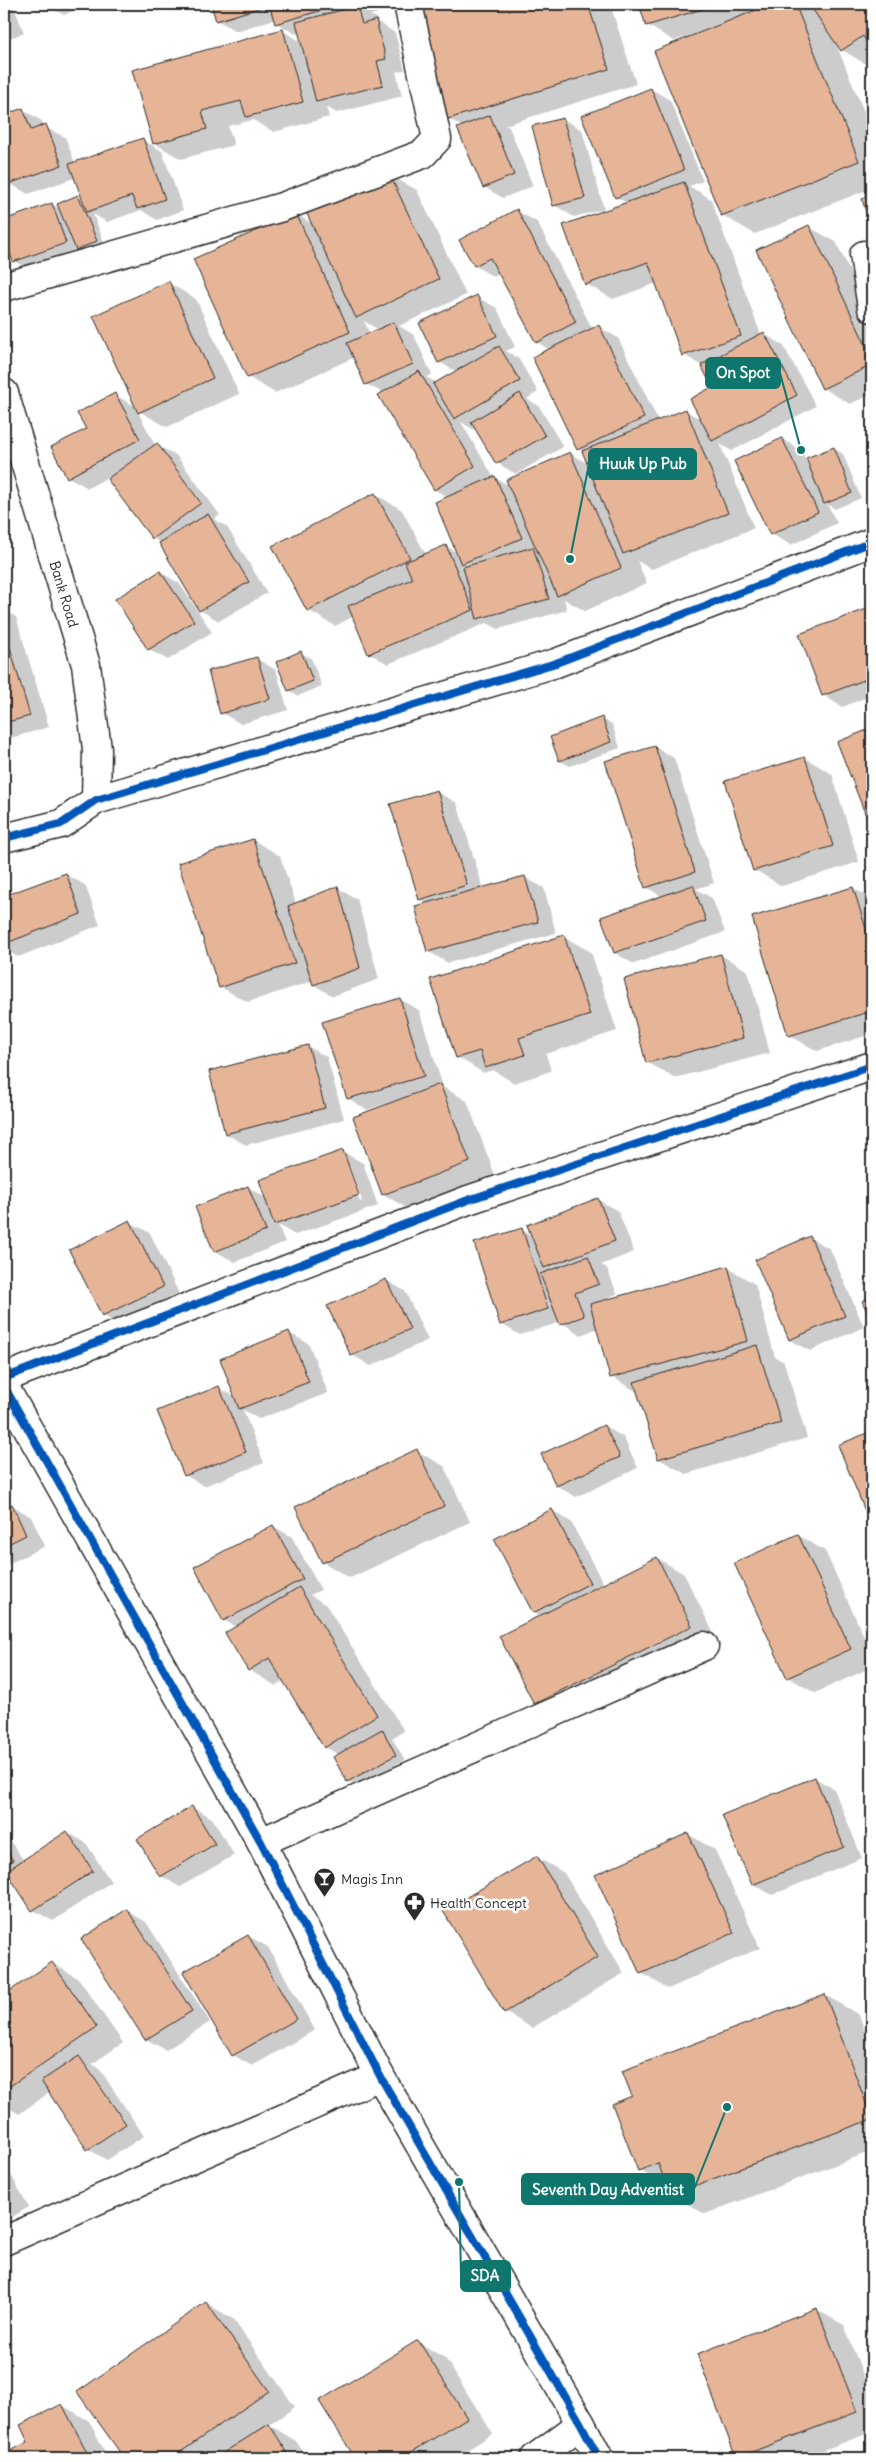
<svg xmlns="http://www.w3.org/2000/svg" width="876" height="2462" font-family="Delius,sans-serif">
<rect width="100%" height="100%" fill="#fff"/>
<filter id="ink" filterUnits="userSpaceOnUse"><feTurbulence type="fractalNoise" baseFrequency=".02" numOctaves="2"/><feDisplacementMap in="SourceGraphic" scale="10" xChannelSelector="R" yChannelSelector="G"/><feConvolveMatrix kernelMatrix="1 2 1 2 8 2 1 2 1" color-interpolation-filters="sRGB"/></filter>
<g filter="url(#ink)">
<g fill="#0003" fill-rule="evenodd">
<polygon points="4,4 13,4 24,33 4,40"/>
<polygon points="45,4 87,4 64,15"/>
<polygon points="212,4 387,4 389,10 370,15 377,18 378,22 395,33 405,70 396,72 402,96 337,113 326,107 329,117 274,132 253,120 228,126 234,145 181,159 154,143 283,31 302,42 300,33 296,34 276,23 275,19 236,31 217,20"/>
<polygon points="413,4 610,4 636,84 505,125 509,127 533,186 503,198 484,187 463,127 449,119"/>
<polygon points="641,4 804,4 815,10 810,4 872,4 872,64 869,66 842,50 836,44 872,131 872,188 755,234 722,215 685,37 674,41 647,25"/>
<path d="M651,89L670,100L703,181L689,186L711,199L761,335L764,334L783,345L816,406L732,451L720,444L754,528L652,569L637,561L647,583L585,611L564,599L567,610L498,629L487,623L388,664L369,653L354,616L335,626L308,610L375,494L402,510L426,555L446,546L458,553L448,497L435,490L383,393L366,384L355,357L275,393L248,377L296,214L314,225L389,175L417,190L466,295L399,326L414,335L432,375L426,377L437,383L457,372L439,362L477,297L497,308L515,347L506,351L518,358L538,392L527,399L539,406L563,447L516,474L497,463L476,428L474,430L461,422L494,478L509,485L570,453L588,464L584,452L578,449L550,350L537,342L500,273L494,277L475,266L517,211L537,222L593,330L599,327L618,338L659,422L686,411L702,420L714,387L704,367L684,355L657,283L613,299L586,284L627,203L616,197ZM364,321L379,330L370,334Z"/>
<polygon points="23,110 42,121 44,127 65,137 75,163 143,140 162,151 183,210 157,220 141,210 107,222 93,214 106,247 34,272 14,261 4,232 4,222 52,204 60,209 78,197 83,200 74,178 28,194 9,183 4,170 4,116"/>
<polygon points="563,119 582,130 604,209 574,217 554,205"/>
<polygon points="809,227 836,242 872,318 872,394 850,404 823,388"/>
<polygon points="169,283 196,299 239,394 167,427 137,410 155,445 176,455 220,515 214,519 227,527 267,593 219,621 198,609 160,543 153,538 112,475 88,488 68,477 87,430 115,395 138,408"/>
<polygon points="782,439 801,450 809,467 834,448 843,454 861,498 835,509 827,504 837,523 791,545 771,534"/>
<polygon points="160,572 179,583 212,632 168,660 148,649"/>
<polygon points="872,608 872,695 842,707 823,695 800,635"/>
<polygon points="4,610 16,617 49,727 4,740"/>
<polygon points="301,653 311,658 322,686 298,696 289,690"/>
<polygon points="257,659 276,670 288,710 241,724 222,713"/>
<polygon points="602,719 612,724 620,748 570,766 560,761"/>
<polygon points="872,730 872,828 839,743"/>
<polygon points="655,747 674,758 714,883 696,889 712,898 725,932 634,964 615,953 663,897 646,887"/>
<polygon points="805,758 832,774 859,862 782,886 755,870"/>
<polygon points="437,792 457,803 483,888 524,877 544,888 556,933 448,963 429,952 428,904 420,899"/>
<polygon points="253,840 280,856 296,904 338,888 357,899 379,979 333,996 314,985 313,981 248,1002 220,987"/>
<polygon points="65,874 85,885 100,925 18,957 4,949 4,897"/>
<polygon points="853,888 872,899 872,1034 817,1051 789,1035"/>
<polygon points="564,937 591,952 617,1031 546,1054 551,1071 514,1083 493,1070 484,1073 457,1057"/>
<polygon points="721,955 748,971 770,1053 675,1078 647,1062"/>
<polygon points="400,999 419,1010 443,1087 467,1101 496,1178 410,1210 383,1194 384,1104 367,1110 348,1098"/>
<polygon points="307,1046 327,1057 344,1119 246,1145 226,1134"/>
<path d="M343,1152L363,1163L378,1206L295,1235L278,1225L285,1242L235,1262L215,1251L248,1187L266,1198ZM347,1166H350L362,1201L360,1202Z"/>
<polygon points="598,1200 618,1211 634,1252 601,1265 607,1268 617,1294 607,1298 608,1300 728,1268 755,1284 775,1357 784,1362 807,1438 686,1474 659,1459 639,1393 612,1377 598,1328 581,1335 561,1322 520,1335 501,1324 522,1230 533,1236"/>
<polygon points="130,1222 150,1233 181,1298 122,1327 103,1315"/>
<polygon points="810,1238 830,1249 864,1327 810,1351 790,1340 756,1261"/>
<polygon points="386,1280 405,1291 428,1340 371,1366 352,1355"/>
<polygon points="289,1333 309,1344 328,1393 259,1419 243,1410 264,1463 204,1486 185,1475 219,1388 236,1397"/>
<polygon points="604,1426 623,1437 638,1468 576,1497 557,1486"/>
<polygon points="872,1432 872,1525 840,1445"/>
<polygon points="417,1451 444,1466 470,1522 350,1578 323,1562"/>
<polygon points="12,1505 31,1517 45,1546 4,1566 4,1506 5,1509"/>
<polygon points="552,1510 571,1522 604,1585 657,1558 684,1574 718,1642 562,1719 535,1703 541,1617 534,1613"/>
<polygon points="273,1526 292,1537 321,1590 310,1595 326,1605 404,1731 392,1738 405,1760 358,1787 348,1781 334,1757 339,1755 325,1747 284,1681 276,1686 249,1670 236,1627 224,1620"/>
<polygon points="798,1535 825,1551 872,1654 872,1667 815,1693 788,1677"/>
<polygon points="815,1778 834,1789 862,1858 772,1895 753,1884"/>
<polygon points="192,1807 212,1818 234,1855 180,1887 161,1876"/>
<polygon points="4,1832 24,1861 67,1832 86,1843 111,1882 53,1921 33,1910 15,1882 4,1889"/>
<polygon points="688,1834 715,1850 760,1948 668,1989 641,1973 596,1875"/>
<polygon points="537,1857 564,1873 624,1973 532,2028 505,2012"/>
<polygon points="127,1911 146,1922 210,2022 166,2050 146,2039"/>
<polygon points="248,1936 268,1947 315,2030 252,2066 233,2055"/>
<polygon points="52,1963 79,1979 123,2043 92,2064 99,2068 144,2136 107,2160 88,2149 50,2092 19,2114 4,2105 4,1996"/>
<polygon points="825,1995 859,2015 872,2050 872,2151 705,2214 671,2195 668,2187 639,2170 633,2096"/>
<polygon points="4,2163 29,2207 4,2222"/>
<polygon points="206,2303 233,2319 295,2407 269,2425 296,2441 307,2458 126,2458 79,2392"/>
<polygon points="817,2310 844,2325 872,2398 872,2432 802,2458 740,2458 737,2457"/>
<polygon points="418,2342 445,2358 493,2434 454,2458 357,2458 321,2402"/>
<polygon points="62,2405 89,2421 108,2458 4,2458 4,2455 30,2442"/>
</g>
<g fill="#e6b597" stroke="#2b2b2b">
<polygon points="211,4 261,4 262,7 216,21"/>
<polygon points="269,4 332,4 333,7 275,24"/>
<polygon points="412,4 588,4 609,69 448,119"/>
<polygon points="639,4 719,4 646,26"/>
<polygon points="771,4 795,4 859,161 721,216 654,51"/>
<polygon points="809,4 872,4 872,51 863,36 841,51"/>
<polygon points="357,6 362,24 376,20 386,59 377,61 383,85 316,102 296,22"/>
<polygon points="283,29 303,102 246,117 241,101 202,111 207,129 153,144 132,70"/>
<polygon points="651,88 684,170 615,198 581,116"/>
<polygon points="23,108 31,130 46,124 62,165 8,184 4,173 4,115"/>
<polygon points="490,115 514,175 483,188 457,128"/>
<polygon points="563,118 585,198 553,206 532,126"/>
<polygon points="143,138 165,199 137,209 132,196 87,212 69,164"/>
<polygon points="389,173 439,279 356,318 306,212"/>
<polygon points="684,182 741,336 682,356 648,262 585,285 563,225"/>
<polygon points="78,195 97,241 76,250 57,204"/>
<polygon points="872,195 872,232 862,199"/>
<polygon points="52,203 66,243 13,262 4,235 4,220"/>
<polygon points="517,209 576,322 536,343 490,258 474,266 459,240"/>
<polygon points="296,213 350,332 247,378 193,259"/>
<polygon points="809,225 872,358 872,365 822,389 756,250"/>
<polygon points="169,281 213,378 138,413 93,316"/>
<polygon points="477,295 497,336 438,363 419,323"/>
<polygon points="394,322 413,364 365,385 347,343"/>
<polygon points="599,325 644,418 577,450 532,357"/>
<polygon points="764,332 797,395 712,441 690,399 712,387 701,365"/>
<polygon points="499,346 520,381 454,419 433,384"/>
<polygon points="419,371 475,466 434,490 378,395"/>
<polygon points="115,393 140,439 67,478 51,447 86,429 77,413"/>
<polygon points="520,393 545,436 496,464 471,422"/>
<polygon points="686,409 728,513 623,554 582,451"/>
<polygon points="782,438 818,512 770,535 734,461"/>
<polygon points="157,443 201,503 152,539 107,479"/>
<polygon points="834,447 852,493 824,504 806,458"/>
<polygon points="570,452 621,568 557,596 506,480"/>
<polygon points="495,476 522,538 461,564 435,502"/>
<polygon points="375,493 410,558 307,611 272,546"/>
<polygon points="208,514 249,582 199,611 159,543"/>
<polygon points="446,545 473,610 368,654 348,606 412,579 405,562"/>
<polygon points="533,547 549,599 477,619 463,567"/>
<polygon points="160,571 194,621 148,650 115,599"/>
<polygon points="872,607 872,677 822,696 799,634"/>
<polygon points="4,627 30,716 4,723"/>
<polygon points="301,651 313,681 288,691 276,662"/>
<polygon points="257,657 270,699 220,714 208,671"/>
<polygon points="602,717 611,742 559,761 550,737"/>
<polygon points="872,728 872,831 837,742"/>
<polygon points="655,746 695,872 645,888 605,761"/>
<polygon points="805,757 833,846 753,871 725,781"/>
<polygon points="437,790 467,885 419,900 390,804"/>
<polygon points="253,839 295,963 219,988 178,863"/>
<polygon points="66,873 81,914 4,944 4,896"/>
<polygon points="525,876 538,922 427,952 415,906"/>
<polygon points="693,885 706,921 614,953 601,917"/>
<polygon points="338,886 360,968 313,985 288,906"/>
<polygon points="853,887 872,948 872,1011 788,1036 752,917"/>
<polygon points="564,935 590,1015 519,1038 525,1055 485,1068 480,1051 456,1058 430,979"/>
<polygon points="721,954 743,1038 646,1063 624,979"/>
<polygon points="400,998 424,1076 347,1099 322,1022"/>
<polygon points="308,1045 325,1108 225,1134 209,1071"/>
<polygon points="440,1084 470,1162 382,1195 353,1117"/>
<polygon points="343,1150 359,1195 274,1225 259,1180"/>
<polygon points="248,1186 266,1231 214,1252 195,1207"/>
<polygon points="598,1198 615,1241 544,1268 527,1225"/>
<polygon points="130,1220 163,1287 102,1316 69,1250"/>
<polygon points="522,1228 548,1309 500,1325 474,1243"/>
<polygon points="810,1236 845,1316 789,1340 755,1260"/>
<polygon points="588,1256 599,1284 575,1293 584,1316 560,1325 540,1274"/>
<polygon points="728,1266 748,1341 610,1378 590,1304"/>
<polygon points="386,1279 410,1329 351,1356 327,1306"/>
<polygon points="872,1296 872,1323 862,1301"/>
<polygon points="289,1331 309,1382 239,1409 220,1359"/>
<polygon points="757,1345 781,1423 658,1459 634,1382"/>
<polygon points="219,1386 246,1452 184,1476 157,1411"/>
<polygon points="604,1425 620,1457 556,1486 541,1454"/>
<polygon points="872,1431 872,1528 838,1445"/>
<polygon points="417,1449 444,1506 322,1563 295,1507"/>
<polygon points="12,1504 26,1535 4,1546 4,1508"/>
<polygon points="552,1509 590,1583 533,1613 494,1539"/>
<polygon points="273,1525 303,1579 223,1621 194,1567"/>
<polygon points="798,1534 851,1649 787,1678 734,1563"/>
<polygon points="657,1557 692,1626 534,1704 499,1636"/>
<polygon points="299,1587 377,1715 324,1748 269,1658 248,1671 225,1633"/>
<polygon points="382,1729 396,1755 347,1782 333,1757"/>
<polygon points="815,1777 844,1847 752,1885 722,1815"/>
<polygon points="192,1806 215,1844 160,1877 137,1839"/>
<polygon points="67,1831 93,1871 32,1911 6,1871"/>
<polygon points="688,1833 734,1933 640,1974 595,1875"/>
<polygon points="4,1847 13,1860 4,1866"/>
<polygon points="537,1856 598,1957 504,2013 443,1911"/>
<polygon points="127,1909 192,2011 145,2040 81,1939"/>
<polygon points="248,1935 297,2019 232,2056 183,1972"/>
<polygon points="52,1962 97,2027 4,2090 4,1995"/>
<polygon points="825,1994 872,2119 670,2195 658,2163 638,2171 612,2104 632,2096 622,2071"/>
<polygon points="79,2056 126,2124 87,2150 41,2081"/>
<polygon points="206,2302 269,2391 172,2458 124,2458 77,2392"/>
<polygon points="817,2308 857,2412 736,2458 697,2354"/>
<polygon points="418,2340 467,2418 402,2458 355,2458 319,2401"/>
<polygon points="62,2404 90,2458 4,2458 4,2454 28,2442 20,2425"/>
<polygon points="269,2424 291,2458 215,2458"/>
</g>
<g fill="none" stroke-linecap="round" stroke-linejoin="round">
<defs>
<g id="street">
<polyline points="864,255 872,308"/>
<polyline points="4,287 282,207 423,154 437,139 408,4"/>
<polyline points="96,800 556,663 872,542"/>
<polyline points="4,1378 468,1200 872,1066"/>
<polyline points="4,1386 261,1842 380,2076 581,2424 599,2458"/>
<polyline points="261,1842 704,1646"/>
<polyline points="4,2241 380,2076"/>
<polyline points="535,2458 581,2424"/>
</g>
<polyline id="secondary" points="4,393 86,665 97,749 96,800 61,824 4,838"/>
</defs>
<use href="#street" stroke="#2b2b2b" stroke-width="31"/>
<use href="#secondary" stroke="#2b2b2b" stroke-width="31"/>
<use href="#street" stroke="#fff" stroke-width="28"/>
<use href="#secondary" stroke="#fff" stroke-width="28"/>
<defs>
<g id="cycleway">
<polyline points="4,838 61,824 96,800 556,663 872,542"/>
<polyline points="4,1378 468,1200 872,1066"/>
<polyline points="4,1386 261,1842 380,2076 581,2424 599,2458"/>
</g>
</defs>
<use href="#cycleway" stroke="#fff" stroke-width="11"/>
<use href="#cycleway" stroke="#0057b8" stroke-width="8"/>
</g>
</g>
<defs>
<symbol id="bar-pin" viewBox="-11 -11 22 30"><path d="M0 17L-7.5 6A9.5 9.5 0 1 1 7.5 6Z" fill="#2b2b2b" stroke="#fff"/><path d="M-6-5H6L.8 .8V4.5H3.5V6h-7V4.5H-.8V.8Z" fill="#fff"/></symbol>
<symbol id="pharmacy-pin" viewBox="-11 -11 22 30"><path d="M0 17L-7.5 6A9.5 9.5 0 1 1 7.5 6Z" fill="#2b2b2b" stroke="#fff"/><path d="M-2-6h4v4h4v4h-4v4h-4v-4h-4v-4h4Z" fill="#fff"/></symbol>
</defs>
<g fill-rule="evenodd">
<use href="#bar-pin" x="312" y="1866" width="25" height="34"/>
<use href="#pharmacy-pin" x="402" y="1890" width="25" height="34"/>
</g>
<g text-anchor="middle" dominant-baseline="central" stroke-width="5" stroke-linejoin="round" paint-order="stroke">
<g font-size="14" fill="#2b2b2b" stroke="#fff">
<text transform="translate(64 594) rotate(73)">Bank Road</text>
</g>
<g font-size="14" fill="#2b2b2b" stroke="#fff" text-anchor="start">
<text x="341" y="1879">Magis Inn</text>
<text x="430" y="1903">Health Concept</text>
</g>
</g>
<path fill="none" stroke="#0f766e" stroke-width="2" d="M801 450L780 373M570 559L589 464M727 2107L694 2189M459 2182L461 2276"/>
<g fill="#0f766e" stroke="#fff" stroke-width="2">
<circle cx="801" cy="450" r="5"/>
<circle cx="570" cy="559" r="5"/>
<circle cx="727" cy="2107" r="5"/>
<circle cx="459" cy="2182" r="5"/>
</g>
<g fill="#0f766e" stroke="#0f766e" stroke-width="2">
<rect x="706" y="358" width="74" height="30" rx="5"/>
<rect x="589" y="449" width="107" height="30" rx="5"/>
<rect x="522" y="2174" width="172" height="30" rx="5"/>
<rect x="461" y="2261" width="49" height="30" rx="5"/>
</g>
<g font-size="15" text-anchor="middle" font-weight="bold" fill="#fff">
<text x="743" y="378">On Spot</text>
<text x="643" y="469">Huuk Up Pub</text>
<text x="608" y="2195">Seventh Day Adventist</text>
<text x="485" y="2281">SDA</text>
</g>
<rect width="876" height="2462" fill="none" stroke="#fff" stroke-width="20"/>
<rect x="10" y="10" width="856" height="2442" fill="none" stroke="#2b2b2b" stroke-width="2" filter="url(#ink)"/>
</svg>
